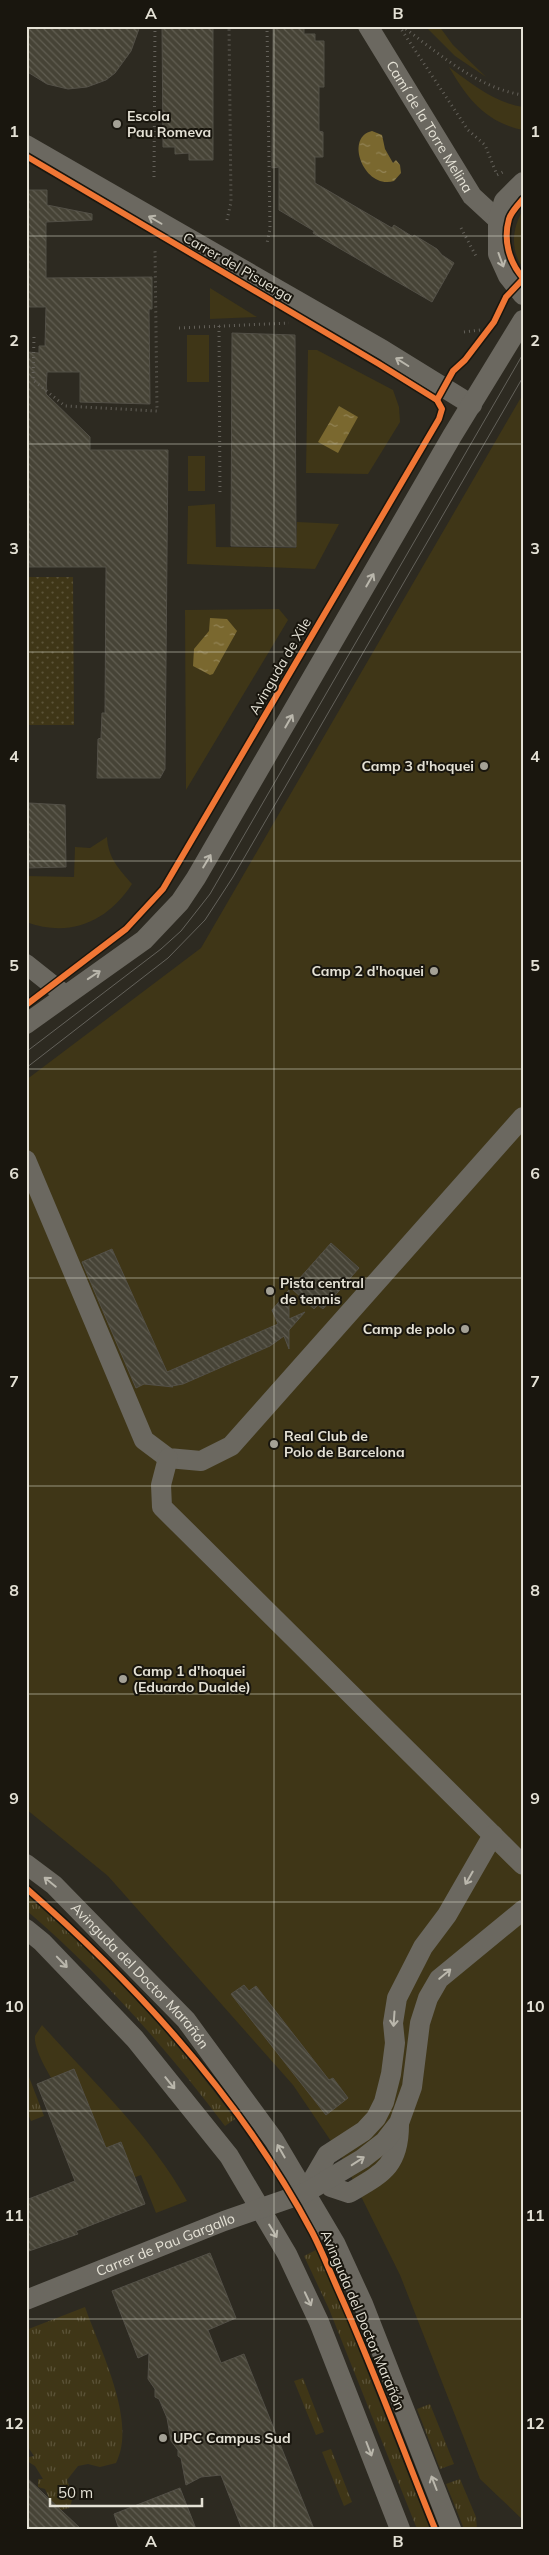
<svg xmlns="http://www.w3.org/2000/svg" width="549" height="2555" font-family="Mulish,sans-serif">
<defs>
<pattern id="grass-tufts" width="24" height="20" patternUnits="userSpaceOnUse" patternTransform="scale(1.25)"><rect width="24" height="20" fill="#3f3617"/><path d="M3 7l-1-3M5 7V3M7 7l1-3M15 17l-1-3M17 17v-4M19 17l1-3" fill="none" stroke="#5b5338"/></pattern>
<pattern id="park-dots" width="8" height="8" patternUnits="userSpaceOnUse" patternTransform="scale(1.25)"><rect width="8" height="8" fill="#3f3617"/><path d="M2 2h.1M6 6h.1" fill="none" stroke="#5b5338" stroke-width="1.8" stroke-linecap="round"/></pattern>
<pattern id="water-ripples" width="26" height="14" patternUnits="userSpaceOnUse" patternTransform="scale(1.25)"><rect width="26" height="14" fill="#7a682f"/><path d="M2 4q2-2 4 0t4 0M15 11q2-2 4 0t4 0" fill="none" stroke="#938456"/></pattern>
<pattern id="building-back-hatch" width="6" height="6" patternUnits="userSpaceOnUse" patternTransform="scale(1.25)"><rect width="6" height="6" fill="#464336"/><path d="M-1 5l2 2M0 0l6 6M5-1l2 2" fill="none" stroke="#615e52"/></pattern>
</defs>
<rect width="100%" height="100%" fill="#2d2a21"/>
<g fill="url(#grass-tufts)">
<path d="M26,1893C105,1959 174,2037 235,2119L225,2126C166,2048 101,1974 26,1910Z"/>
<polygon points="29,2077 44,2116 31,2121 26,2110 26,2078"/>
<polygon points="316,2250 340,2303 430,2529 417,2529 329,2309 304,2256"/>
<path d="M85,2307C99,2347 138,2423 116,2463L100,2467L88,2464L78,2466L67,2480C71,2491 75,2498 69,2508L55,2512L45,2489L38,2487V2479H43L35,2466L27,2461L29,2457L34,2456L26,2444V2330Z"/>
<polygon points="303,2378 324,2432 316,2435 294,2381"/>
<polygon points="430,2404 454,2464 440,2469 417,2409"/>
<polygon points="331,2449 352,2502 344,2506 322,2452"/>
<polygon points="460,2479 476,2517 477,2529 464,2529 446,2484"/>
</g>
<polygon fill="url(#park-dots)" points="26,577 73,577 74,725 26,725"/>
<g fill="#3f3617">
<polygon points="425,26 439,26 453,45 486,77 455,56"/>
<path d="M449,67C472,84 493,102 523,107V130C485,122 467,98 449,67Z"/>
<path d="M523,210V268C510,250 512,228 523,210Z"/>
<polygon points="210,288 257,317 210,319"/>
<rect x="187" y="335" width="22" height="47"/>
<polygon points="308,350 317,350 393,390 399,407 400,422 368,474 306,473"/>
<polygon points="523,394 523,2520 480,2479 400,2275 341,2156 293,2085 108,1876 26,1809 26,1080 201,948"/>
<rect x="188" y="456" width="17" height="35"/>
<polygon points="215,504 216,547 296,548 297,522 339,524 315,569 187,564 188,506"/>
<polygon points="279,609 288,620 186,790 185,610"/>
<path d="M107,837C108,858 119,869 132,884C107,922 70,938 26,922V876L74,877L75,847L90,848Z"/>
<path d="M42,2025C92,2081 151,2135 187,2201L156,2213L141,2175L133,2178L119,2143L101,2150C85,2127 32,2060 35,2036Z"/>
</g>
<g fill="url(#water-ripples)">
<path d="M372,131L382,135L385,149L393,163L396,160L400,165L401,173L394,181C364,190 344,137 372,131Z"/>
<polygon points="339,406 358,417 338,453 318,442"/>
<polygon points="210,618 227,619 237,631 213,674 210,675 193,666 194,649 209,631"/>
</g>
<g fill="url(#building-back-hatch)" stroke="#535047">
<polygon points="26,26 140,26 131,51 115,73 106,80 87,87 68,89 47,84 26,71"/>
<polygon points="162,26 213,26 213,160 189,160 189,153 175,154 175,147 163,147"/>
<polygon points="273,26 304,27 304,34 315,34 315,41 324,41 324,87 319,87 319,131 323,132 323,157 315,157 315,183 392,228 394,225 413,237 414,235 437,249 442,255 454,263 432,302 313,233 314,231 279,210 279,167 272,168"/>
<polygon points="26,190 47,190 47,205 92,214 92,220 46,222 46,278 152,277 152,309 149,309 150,404 80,402 80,372 47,372 46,394 90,437 90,450 168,450 165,769 160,778 97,778 98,739 101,738 102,713 105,713 106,567 26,567 26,371 28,352 39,353 39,346 45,346 46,307 26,307"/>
<polygon points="232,333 295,335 296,547 231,546"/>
<polygon points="29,803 65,805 66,867 26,868 26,805 30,805"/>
<polygon points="331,1243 359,1268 323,1309 318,1305 314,1309 291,1288"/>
<polygon points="112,1249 167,1372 278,1324 272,1310 289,1290 289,1319 305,1312 289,1330 289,1349 284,1336 270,1346 183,1384 172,1386 173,1387 144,1384 136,1388 82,1262"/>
<polygon points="244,1985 249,1991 256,1986 329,2080 333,2078 348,2098 326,2115 231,1994"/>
<polygon points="74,2069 106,2148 121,2142 145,2204 76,2231 78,2234 26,2252 26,2200 75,2181 37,2084"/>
<polygon points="210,2253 236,2318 208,2330 221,2363 244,2354 314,2529 242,2529 221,2475 201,2477 186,2485 181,2458 178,2456 178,2450 171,2441 167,2418 159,2399 155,2397 155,2389 148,2379 149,2353 138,2358 112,2291"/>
<polygon points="26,2477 81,2529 26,2529"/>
<polygon points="180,2488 196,2529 119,2529 114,2514"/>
</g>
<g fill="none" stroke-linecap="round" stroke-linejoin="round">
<g stroke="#64615a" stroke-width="3" stroke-dasharray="1 4" stroke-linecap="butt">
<polyline points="267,26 270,229 267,243"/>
<polyline points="399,26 468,130 485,145 497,175 503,172"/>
<path d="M402,26C438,53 477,88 523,95"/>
<polyline points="154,177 155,26"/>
<polyline points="227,220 231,202 229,26"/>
<polyline points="461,228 477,258"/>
<polyline points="219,326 220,496"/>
<polyline points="179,328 289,323"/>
<polyline points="464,332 480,330"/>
<polyline points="34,337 33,380 65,406 157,411 155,250"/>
</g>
<g stroke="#6b6860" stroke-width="20">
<path id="s1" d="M368,26L472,196L498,220"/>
<polyline points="26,145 383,350 472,405"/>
<polyline points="523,182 504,201 498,220 498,254 508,276 523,295"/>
<polyline points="26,964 65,995"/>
<polyline points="26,1024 144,940 180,902 196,878 452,436 523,320"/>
<polyline points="26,1160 144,1440 168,1458 201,1461 231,1446 523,1117"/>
<polyline points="168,1458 161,1485 162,1507 523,1865"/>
<path id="s2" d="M26,1864L54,1885L186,2020L274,2140L335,2243L363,2304L451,2529"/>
<polyline points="26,1929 42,1942 135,2039 229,2156 287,2254 319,2322 400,2529"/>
<path d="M331,2187L349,2193C381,2174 399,2167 399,2125"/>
<polyline points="306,2191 327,2155 364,2131 376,2118 384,2102 391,2074 395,2043 393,2023 397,1998 423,1947 447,1915 493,1835"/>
<path id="s3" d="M26,2300L224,2221L305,2193L362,2159L385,2141L399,2123L412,2087L420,2023L428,1998L439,1979L523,1910"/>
</g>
<g stroke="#64625b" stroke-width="1">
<polyline points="26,1052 161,949 181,931 210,894 523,354"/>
<polyline points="26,1068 168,958 205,920 233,877 523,377"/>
</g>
<defs>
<g id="cycleway">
<polyline points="26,156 379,364 437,400 442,409 439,419 163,889 126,929 26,1005"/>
<path d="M523,199C518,205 511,212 509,219C503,240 509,262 523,278"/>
<polyline points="437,400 453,371 465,360 494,322 506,297 523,279"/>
<path d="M26,1888C138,1986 242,2100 312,2232C322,2251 330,2272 339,2292C374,2370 403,2450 435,2529"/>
</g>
</defs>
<use href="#cycleway" stroke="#19160e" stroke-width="9"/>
<use href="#cycleway" stroke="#f07635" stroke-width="6"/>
</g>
<defs><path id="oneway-shaft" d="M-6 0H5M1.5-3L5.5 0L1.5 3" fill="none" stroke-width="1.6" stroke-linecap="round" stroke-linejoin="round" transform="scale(1.25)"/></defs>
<g stroke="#bab7ac">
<use href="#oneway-shaft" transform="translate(155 220) rotate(-150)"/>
<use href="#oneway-shaft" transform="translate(501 260) rotate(70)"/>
<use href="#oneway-shaft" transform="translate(402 362) rotate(-148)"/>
<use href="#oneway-shaft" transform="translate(370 580) rotate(-60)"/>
<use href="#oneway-shaft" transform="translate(289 721) rotate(-60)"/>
<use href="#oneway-shaft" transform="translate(207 861) rotate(-59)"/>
<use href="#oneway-shaft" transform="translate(94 975) rotate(-34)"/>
<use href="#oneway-shaft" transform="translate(469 1878) rotate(120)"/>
<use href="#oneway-shaft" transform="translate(50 1882) rotate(-141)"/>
<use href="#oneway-shaft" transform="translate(62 1962) rotate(46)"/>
<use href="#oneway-shaft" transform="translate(445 1974) rotate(-40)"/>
<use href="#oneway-shaft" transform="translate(394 2019) rotate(94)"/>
<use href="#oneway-shaft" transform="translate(170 2083) rotate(51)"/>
<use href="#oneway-shaft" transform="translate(281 2151) rotate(-120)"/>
<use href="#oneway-shaft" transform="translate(358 2161) rotate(-33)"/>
<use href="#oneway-shaft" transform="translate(273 2231) rotate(59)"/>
<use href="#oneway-shaft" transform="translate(308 2299) rotate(65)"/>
<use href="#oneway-shaft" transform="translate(369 2449) rotate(69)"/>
<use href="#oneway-shaft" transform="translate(434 2483) rotate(-111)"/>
</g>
<path fill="none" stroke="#e4e1d5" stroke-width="1" stroke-opacity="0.55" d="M274,26V2529M26,236H523M26,444H523M26,652H523M26,861H523M26,1069H523M26,1278H523M26,1486H523M26,1694H523M26,1902H523M26,2111H523M26,2319H523"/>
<g fill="#a4a196" stroke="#19160e" stroke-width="2">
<circle cx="117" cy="124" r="5"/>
<circle cx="484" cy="766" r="5"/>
<circle cx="434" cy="971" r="5"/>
<circle cx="270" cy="1291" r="5"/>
<circle cx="465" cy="1329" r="5"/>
<circle cx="274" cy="1444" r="5"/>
<circle cx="123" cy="1679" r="5"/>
<circle cx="163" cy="2438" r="5"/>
</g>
<g text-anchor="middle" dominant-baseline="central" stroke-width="4" stroke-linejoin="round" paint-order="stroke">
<g font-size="14" font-weight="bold" fill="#e4e1d5" stroke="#19160e" text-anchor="start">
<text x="127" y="116">Escola<tspan x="127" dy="16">Pau Romeva</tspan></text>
<text x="474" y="766" text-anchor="end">Camp 3 d'hoquei</text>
<text x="424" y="971" text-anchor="end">Camp 2 d'hoquei</text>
<text x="280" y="1283">Pista central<tspan x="280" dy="16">de tennis</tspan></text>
<text x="455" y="1329" text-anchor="end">Camp de polo</text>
<text x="284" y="1436">Real Club de<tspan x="284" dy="16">Polo de Barcelona</tspan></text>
<text x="133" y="1671">Camp 1 d'hoquei<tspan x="133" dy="16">(Eduardo Dualde)</tspan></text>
<text x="173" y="2438">UPC Campus Sud</text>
</g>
<g font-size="14" fill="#e4e1d5" stroke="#19160e">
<text stroke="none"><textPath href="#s1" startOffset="118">Camí de la Torre Melina</textPath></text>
<text transform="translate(238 267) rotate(30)">Carrer del Pisuerga</text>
<text transform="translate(280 666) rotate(-60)">Avinguda de Xile</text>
<text stroke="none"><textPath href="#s2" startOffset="160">Avinguda del Doctor Marañón</textPath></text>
<text stroke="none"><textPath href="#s3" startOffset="150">Carrer de Pau Gargallo</textPath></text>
<text transform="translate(363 2320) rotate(67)">Avinguda del Doctor Marañón</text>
</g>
</g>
<rect width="549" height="2555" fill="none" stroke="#19160e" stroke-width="55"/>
<path d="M50 2498v8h152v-8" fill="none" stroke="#e4e1d5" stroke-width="2.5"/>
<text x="58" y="2498" font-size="15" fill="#e4e1d5" stroke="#19160e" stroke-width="4" paint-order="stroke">50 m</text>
<rect x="28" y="28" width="494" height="2500" fill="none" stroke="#e4e1d5" stroke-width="2"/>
<g font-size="16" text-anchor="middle" font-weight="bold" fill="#e4e1d5">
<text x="151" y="19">A</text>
<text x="398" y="19">B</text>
<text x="14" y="137">1</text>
<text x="535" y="137">1</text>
<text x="14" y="346">2</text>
<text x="535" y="346">2</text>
<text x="14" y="554">3</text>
<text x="535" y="554">3</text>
<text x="14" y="762">4</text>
<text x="535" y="762">4</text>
<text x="14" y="971">5</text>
<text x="535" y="971">5</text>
<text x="14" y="1179">6</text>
<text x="535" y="1179">6</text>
<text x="14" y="1387">7</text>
<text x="535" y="1387">7</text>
<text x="14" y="1596">8</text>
<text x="535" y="1596">8</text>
<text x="14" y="1804">9</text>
<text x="535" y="1804">9</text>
<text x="14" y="2012">10</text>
<text x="535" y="2012">10</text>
<text x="14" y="2221">11</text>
<text x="535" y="2221">11</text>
<text x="14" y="2429">12</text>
<text x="535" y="2429">12</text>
<text x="151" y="2547">A</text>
<text x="398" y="2547">B</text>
</g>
</svg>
